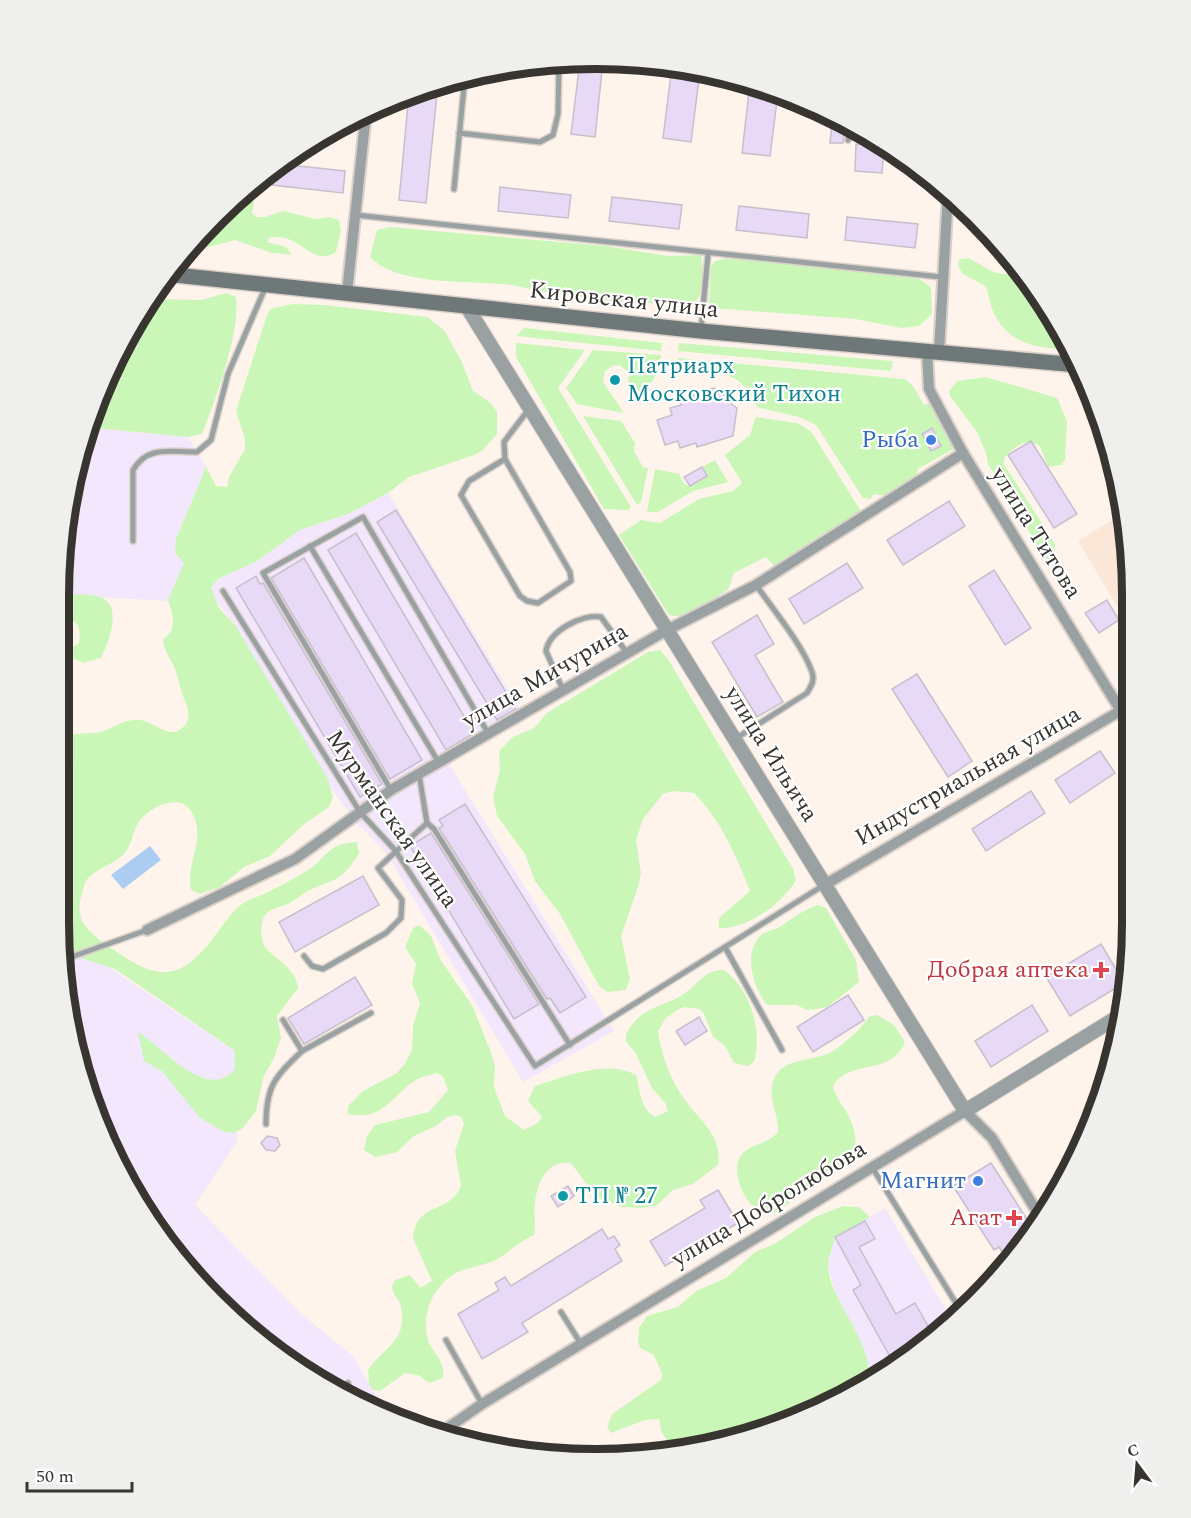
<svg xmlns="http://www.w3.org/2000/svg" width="1191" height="1518" font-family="Spectral,serif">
<rect width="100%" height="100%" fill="#fff4ec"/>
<polygon fill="#fae7d8" points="1122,514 1131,560 1132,631 1078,541"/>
<g fill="#f2e7fc">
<polygon points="95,428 188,437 206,467 176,539 185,563 169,601 60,595 60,561 84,437 95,436"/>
<polygon points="388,493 526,718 449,764 614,1031 523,1082 387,854 357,823 330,787 235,625 214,598 211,588 218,579 257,561 300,530 348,514"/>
<polygon points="60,935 234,1050 237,1141 195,1205 300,1313 353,1356 385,1412 327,1388 216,1302 131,1191 77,1062"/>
<polygon points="885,1208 952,1320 864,1387 867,1382 857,1337 836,1295 828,1265 835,1237"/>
</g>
<g fill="#caf7b8">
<path d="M255,182L250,191L254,204L252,213L256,217H265L283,211L316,219L330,217L339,220L341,230L336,252C312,269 299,230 269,238L267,242L286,247L292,255L272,253L235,240L209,247H189L242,192Z"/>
<path d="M390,227L606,246L668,256L701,255C704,268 704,294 694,304C687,305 682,301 676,302C630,306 580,297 534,290C527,289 520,286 512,285C473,280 398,287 370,257L377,230Z"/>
<polygon points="727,258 900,275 919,279 931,287 932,314 919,326 901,328 855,319 712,308 709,303 711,266 715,261"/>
<path d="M968,258C989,268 995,279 1021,272L1060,327L1071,350C1036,347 1008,346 992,309C989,301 989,293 985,286L963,274L958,266L959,259Z"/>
<path d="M226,293L236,297C241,330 215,402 202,434L188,437L95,428L94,422L88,420L153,299L201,300Z"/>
<path d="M292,304L325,305L427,317L444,330L461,360L473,391L491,403L497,412V434L483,450L474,455L409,477L388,493L348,514L300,530L257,561L218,579L211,588L219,608L235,625L327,777L333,797L329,807L303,825L270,856L244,867L220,887L200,894L191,890C185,862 208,839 191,811C180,793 152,806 141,819C132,830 133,845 123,855C113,865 94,869 86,881C84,884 83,890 82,894C72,923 93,935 114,950C129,960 147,973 167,972C202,969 219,921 243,903C249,899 257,897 264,894C279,887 297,877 311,868C320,862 326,852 335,847C342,843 349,843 357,842L359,853C340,886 330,878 303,894C298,897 294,901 288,904C281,907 271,908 266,914C259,923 261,935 264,946C277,961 295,967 298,988L277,1016L281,1038L274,1058L264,1076L256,1111L243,1128L234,1133L224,1132L199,1117L162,1071L144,1061L138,1032C163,1047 207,1103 235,1069L234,1050L115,969L62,952L59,922V761L63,743L69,735C80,733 90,734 101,732C114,728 125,718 140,720C155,721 171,743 185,725C190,719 189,711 186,704C181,692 179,681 175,669C171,658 164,652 163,640C178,627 173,617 168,600L184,563L175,553L176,539L206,467L216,486L227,487L229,477L245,449V439L236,411L266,318L270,309Z"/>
<polygon points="524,328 662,343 661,351 516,336"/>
<polygon points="516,343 585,350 558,388 631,507 629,510 604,509 516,357"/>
<polygon points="679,343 892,361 893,361 891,371 678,351"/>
<polygon points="593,350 661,355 658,372 627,371 621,366 614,365 605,371 603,382 624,413 577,404 566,388"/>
<path d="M678,358L905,379L913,386L924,405L930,403L955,448L918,469L916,476L886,496L874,494L870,499L863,498L816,425L799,417L757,407C740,366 716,375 677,371Z"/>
<polygon points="629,373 656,375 645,394 639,395 628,385"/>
<path d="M986,377L1057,398L1067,421L1065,460L1061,465L1048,467L1040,446C1024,437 1015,447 1004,458V464L1055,544L1054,558L1048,560L1044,556L988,464L986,453L977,432L950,396L949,391L957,381Z"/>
<polygon points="583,416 621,421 635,443 634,451 643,467 648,468 641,502 637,505"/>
<path d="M756,417L797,423L811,431L862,513L775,567L766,557L734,573L728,590C712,599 687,621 669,615L619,535L641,520L660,523L699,499L733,491L742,483L725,455L750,435Z"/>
<polygon points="715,460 728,482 693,491 658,512 647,512 655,469 679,474 684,484 690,486 707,476 702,467"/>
<path d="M60,595C71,595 91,593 102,598C123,607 108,644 101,658L83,663L73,658L71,649L79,643C82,626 76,618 59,615Z"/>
<path d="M660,650L668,659L793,869L796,880C782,904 748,929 719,928V918L750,891C736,855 721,821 694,793L673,791L663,794L643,819L636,840L641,873L639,884L621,936L630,979L626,990L607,992L599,986L560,914L535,881L525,854L497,816L493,797L500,770L499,751L513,737L534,728L547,713L648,652Z"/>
<path d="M818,905L826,908L856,960L859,982L827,1007L817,1009L806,1010L797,1005H767C753,987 743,954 760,936C765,931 775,930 781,926C794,917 803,910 818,905Z"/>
<path d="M419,925L431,936L440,959L473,1007L490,1050L495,1066L494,1087L505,1116L524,1130L538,1123L542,1117L528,1101L535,1086C565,1077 606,1059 636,1075C641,1091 639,1107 655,1117L668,1111L666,1104L652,1088L635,1052L626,1042V1035C640,1005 664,1008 685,993C699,983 704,970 724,970C750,988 763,1031 754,1062L748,1066L734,1063L725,1046L713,1037L704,1014L700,1009L684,1007L677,1010L666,1018L658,1031C661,1054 670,1078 683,1097C697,1119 723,1134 718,1165L693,1184L673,1190L657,1205L643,1208L621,1207L595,1196L571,1163C547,1160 538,1181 535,1202C533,1213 537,1224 534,1235C516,1243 510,1252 496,1260C483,1266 468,1267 456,1273C434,1285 422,1312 427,1336C430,1352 446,1359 443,1378L429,1383L418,1375L405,1373L380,1391L373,1390L369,1384L368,1370C385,1345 407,1343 401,1307C400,1299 392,1295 392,1286L395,1280L410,1275L420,1288L432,1281L413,1238C416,1207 437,1212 453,1198C456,1195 459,1190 461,1186L455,1151L464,1124L461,1117L455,1115L447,1117L436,1126L414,1136L397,1152L375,1157L364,1150L367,1136L375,1125L429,1112L448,1090L443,1077L437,1073C431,1075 424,1076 418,1079C394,1091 386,1122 348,1114V1106L363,1091L397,1073L406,1062L412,1049L413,1026L420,1003L412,984L416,964L405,947L413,928Z"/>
<path d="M877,1015L894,1025L905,1042C892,1077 847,1058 833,1087C836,1098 843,1105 848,1115C869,1157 842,1165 811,1184C797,1193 786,1210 770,1214C763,1211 755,1208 750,1203C739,1191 730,1162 745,1151C756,1143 769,1143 778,1132C779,1116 769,1101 772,1086C778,1054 813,1064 833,1051C848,1041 860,1029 870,1016Z"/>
<path d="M843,1206L859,1207L870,1217L835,1237C833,1246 829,1256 828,1265C828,1302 884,1352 864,1387L735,1441L672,1449L661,1431L659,1419L645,1420L611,1433L607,1427L612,1414L661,1380L662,1374L654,1355L640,1348L638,1342L639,1328L647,1316L678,1307L696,1291L726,1278L755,1252L776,1243L815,1217Z"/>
</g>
<polygon fill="#acccf2" points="150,846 161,860 123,889 111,875"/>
<g fill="#e8d9f6" stroke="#c6bfcc" stroke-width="1.5">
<polygon points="580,61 603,61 595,137 571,134"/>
<polygon points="672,66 700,71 691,142 663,138"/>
<polygon points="750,83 778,93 770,156 742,153"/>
<polygon points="438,84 426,203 399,200 409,93"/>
<polygon points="833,114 845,121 843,143 830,143"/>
<polygon points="871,138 884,146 882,173 855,171 856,144 871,145"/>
<polygon points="280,164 345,171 343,193 263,184 264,176"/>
<polygon points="500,187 571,195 568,218 498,211"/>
<polygon points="612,197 682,205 679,229 609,221"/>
<polygon points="739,206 809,214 807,238 736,230"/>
<polygon points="847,217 918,224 915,248 845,240"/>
<polygon points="713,388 722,392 726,400 737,408 733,436 697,447 696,443 680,448 678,441 665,445 657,420 672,415 670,408 681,405 680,400"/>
<polygon points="932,428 941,446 931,451 922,434"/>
<polygon points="1031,441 1077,514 1054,528 1008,455"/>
<polygon points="702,467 707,476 690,486 684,477"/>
<polygon points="949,501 965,526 903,565 887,540"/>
<polygon points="396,510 516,709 497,720 377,522"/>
<polygon points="356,533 474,733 446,750 328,550"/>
<polygon points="304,558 422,760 390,779 271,578"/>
<polygon points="847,563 863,588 804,624 789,599"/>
<polygon points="994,570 1031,628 1005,645 969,586"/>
<polygon points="256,576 260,584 263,583 382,784 360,797 236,588"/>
<polygon points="1107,600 1119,620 1099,633 1085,613"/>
<polygon points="757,615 774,644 755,655 783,702 757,717 712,642"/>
<polygon points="917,674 972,761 948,777 892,689"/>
<polygon points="1100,751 1115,773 1070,803 1055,780"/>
<polygon points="1031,791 1045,813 986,851 972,829"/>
<polygon points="465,804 586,997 560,1013 550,998 547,999 439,828 443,826 439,820"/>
<polygon points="431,833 539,1004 514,1019 410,846"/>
<polygon points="363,876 379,905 295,952 279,922"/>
<polygon points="1101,944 1124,983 1070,1016 1046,977"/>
<polygon points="355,977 372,1005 304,1044 288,1018"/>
<polygon points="848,995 864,1020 813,1052 797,1027"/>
<polygon points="1032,1005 1048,1031 991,1067 975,1041"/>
<polygon points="699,1017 707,1031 685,1045 676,1031"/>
<polygon points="267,1136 277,1138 280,1145 275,1151 266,1150 261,1143"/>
<polygon points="991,1163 1032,1227 1023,1232 1028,1239 1008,1262 999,1247 994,1250 953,1186"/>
<polygon points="568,1186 574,1196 558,1207 551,1196"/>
<polygon points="718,1190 738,1223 665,1266 650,1241 705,1208 700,1200"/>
<polygon points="865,1221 875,1239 859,1247 896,1314 915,1303 933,1335 894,1364 853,1290 861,1285 835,1237"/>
<polygon points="602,1229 608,1239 614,1236 620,1245 615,1249 622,1261 522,1323 528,1332 482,1359 458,1314 499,1290 495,1283 505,1277 511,1286"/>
</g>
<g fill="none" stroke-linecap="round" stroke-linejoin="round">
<defs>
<g id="service">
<polyline points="459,133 540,142 553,135 558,114 559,62"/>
<polyline points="848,140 852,126"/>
<polyline points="454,189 465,77"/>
<polyline points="355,215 941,277"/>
<polyline points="701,330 708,254"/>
<polyline points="505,459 469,481 461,495 520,596 527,601 538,603 571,581 570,572 505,459 504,442 529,409"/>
<path d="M133,541V470C148,445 171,452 197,452L211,440L228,374L266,286"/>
<polyline points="310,546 439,763"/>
<polyline points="223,591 360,812 395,850 535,1066 824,885"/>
<path d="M563,690L546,651C549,631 583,613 601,617L627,653"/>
<path d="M735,739L807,693C811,686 815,681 812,672C803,646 773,609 756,585"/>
<polyline points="391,790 263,573 363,517 488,733"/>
<polyline points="427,823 434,829 570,1045"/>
<polyline points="725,947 782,1050"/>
<polyline points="304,956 312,966 323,969 386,933 401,918 402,900 378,868 427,823 419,774"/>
<polyline points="63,960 147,930"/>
<polyline points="283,1020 302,1051 371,1013"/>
<path d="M266,1124C266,1086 275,1077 302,1051"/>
<polyline points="872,1167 962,1313"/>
<polyline points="561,1312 581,1344"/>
<polyline points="446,1340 482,1404"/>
<polyline points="336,1391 348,1383"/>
</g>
<g id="minor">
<polyline points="347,293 366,113"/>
<polyline points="927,351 929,389 963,453 1132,729"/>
<polyline points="939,352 948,193"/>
<polyline points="826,884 1132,704"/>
<polyline points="147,930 295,859 391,790 667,630 756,585 963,453"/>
<polyline points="439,1434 482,1404 965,1111 992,1138 1042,1220"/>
</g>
<polyline id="tertiary" points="467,307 965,1111 1124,1013"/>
<polyline id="secondary" points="166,274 701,331 1078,365"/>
</defs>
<use href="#service" stroke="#dbd1ca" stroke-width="8"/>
<use href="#minor" stroke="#dbd1ca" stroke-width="14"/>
<use href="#tertiary" stroke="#dbd1ca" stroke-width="16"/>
<use href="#secondary" stroke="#dbd1ca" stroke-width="18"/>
<use href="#service" stroke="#9aa1a2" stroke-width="5"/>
<use href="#minor" stroke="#9aa1a2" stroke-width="10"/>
<use href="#tertiary" stroke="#9aa1a2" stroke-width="14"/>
<use href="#secondary" stroke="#6e7879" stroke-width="15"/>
</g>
<g fill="#0f9aa8" stroke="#fff" stroke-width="2">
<circle cx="615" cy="380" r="6"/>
<circle cx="563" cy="1196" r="6"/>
</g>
<g fill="#3f7fe0" stroke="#fff" stroke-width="2">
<circle cx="931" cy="440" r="6"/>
<circle cx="978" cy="1181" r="6"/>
</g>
<g fill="#e0444e" stroke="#fff" stroke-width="2">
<path d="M1098 961h6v6h6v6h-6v6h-6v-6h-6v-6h6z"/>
<path d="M1011 1209h6v6h6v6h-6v6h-6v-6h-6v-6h6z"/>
</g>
<g text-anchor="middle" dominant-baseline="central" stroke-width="4.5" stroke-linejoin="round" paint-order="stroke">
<g font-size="24" fill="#383430" stroke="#fff">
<text transform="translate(624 300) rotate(6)">Кировская улица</text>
<text transform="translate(1036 533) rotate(58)">улица Титова</text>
<text transform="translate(545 676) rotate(-30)">улица Мичурина</text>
<text transform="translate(771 754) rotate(58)">улица Ильича</text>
<text transform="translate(968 776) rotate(-30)">Индустриальная улица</text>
<text transform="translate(392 819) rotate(55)">Мурманская улица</text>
<text transform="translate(769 1204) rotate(-31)">улица Добролюбова</text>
</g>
<g font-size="24" fill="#0d838f" stroke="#fff" text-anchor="start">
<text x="627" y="366">Патриарх<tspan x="627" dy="28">Московский Тихон</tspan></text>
<text x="575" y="1196">ТП № 27</text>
</g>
<g font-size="24" fill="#366cbe" stroke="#fff" text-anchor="end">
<text x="919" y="440">Рыба</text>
<text x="966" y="1181">Магнит</text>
</g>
<g font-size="24" fill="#be3a42" stroke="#fff" text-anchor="end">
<text x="1089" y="970">Добрая аптека</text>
<text x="1002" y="1218">Агат</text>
</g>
</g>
<path d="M0 0H1191V1518H0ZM595 69H596A526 526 0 0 1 1122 595V923A526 526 0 0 1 596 1449H595A526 526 0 0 1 69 923V595A526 526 0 0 1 595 69Z" fill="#efefee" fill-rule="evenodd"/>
<path fill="none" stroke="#383430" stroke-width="8" d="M595 69H596A526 526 0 0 1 1122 595V923A526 526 0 0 1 596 1449H595A526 526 0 0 1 69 923V595A526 526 0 0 1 595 69Z"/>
<g transform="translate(1137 1464) rotate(344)" stroke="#ffffff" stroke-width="4.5" paint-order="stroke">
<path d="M0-4.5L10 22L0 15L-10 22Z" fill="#383430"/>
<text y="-9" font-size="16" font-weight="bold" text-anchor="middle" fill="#383430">С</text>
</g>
<path d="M27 1482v9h105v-9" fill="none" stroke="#383430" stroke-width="3"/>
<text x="36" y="1482" font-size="18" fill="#383430" stroke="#ffffff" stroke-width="4.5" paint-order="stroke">50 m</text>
</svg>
